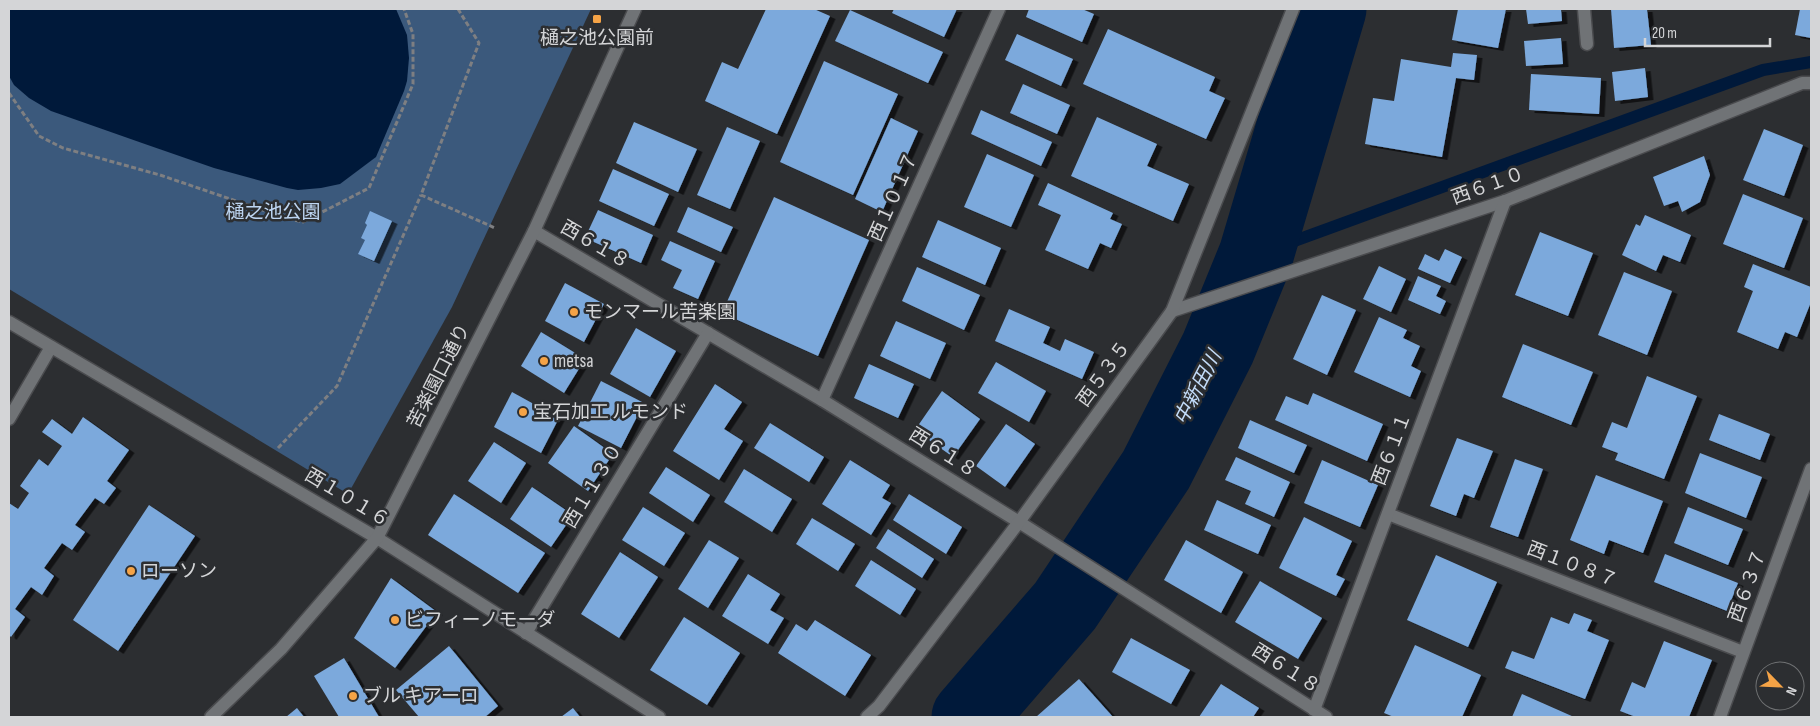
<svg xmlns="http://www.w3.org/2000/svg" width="1820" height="726" font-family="'Sofia Sans Condensed','Noto Sans JP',sans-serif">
<defs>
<filter id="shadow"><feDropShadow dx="5.5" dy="3" stdDeviation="0" flood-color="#0009"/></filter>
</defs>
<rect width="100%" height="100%" fill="#2c2e31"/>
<polygon fill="#3b597c" points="9,9 591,9 452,307 348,494 9,289"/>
<polygon fill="#00193a" points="9,9 396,9 407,35 409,58 407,81 404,91 376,157 340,184 321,188 298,190 287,188 214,168 142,143 51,111 29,98 14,85 9,76"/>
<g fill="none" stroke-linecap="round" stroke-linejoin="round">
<polyline stroke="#00193a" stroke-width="12" points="1256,255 1763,70 1811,62"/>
<polyline stroke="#00193a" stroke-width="75" points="969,717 1065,606 1156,470 1218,348 1256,255 1329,9"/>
</g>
<g fill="#7ca9dc" filter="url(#shadow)">
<polygon points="766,9 814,9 830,16 777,134 705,101 722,62 738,69"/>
<polygon points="894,9 957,9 944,37 892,13"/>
<polygon points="1029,9 1082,9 1094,14 1082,42 1026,17"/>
<polygon points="1458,9 1506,9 1498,48 1452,40"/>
<polygon points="1526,9 1561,9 1562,21 1528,24"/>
<polygon points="1611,9 1647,9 1651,45 1614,48"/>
<polygon points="1800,9 1811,9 1811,38 1795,35"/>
<polygon points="850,10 943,52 928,83 835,41"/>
<polygon points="1108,29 1215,77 1209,91 1225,98 1206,139 1083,84"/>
<polygon points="1017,34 1073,59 1061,86 1005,60"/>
<polygon points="1561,38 1563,64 1526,66 1524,41"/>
<polygon points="1453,53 1477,55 1474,80 1456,78 1442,157 1365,144 1373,98 1394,101 1401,59 1451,67"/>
<polygon points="824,61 898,94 853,195 780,162"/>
<polygon points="1645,68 1648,97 1615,101 1612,72"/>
<polygon points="1531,74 1601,78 1599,114 1529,110"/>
<polygon points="1023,84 1070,105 1057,134 1010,113"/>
<polygon points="981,110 1052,142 1041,166 971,134"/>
<polygon points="1097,117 1157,144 1147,166 1189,184 1173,221 1071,176"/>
<polygon points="891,118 918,131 882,212 855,199"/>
<polygon points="634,122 697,149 678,192 616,163"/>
<polygon points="727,127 760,141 730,209 697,195"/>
<polygon points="1764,129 1803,145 1784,196 1743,180"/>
<polygon points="987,154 1034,175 1011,227 964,207"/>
<polygon points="1704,156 1710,175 1700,202 1682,212 1678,201 1664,206 1653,177"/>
<polygon points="613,169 669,194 654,226 599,201"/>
<polygon points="1048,183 1113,213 1110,219 1122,224 1111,248 1100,243 1088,269 1045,250 1061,215 1038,205"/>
<polygon points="1743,194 1803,218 1784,268 1723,244"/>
<polygon points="774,197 869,240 818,356 722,313"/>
<polygon points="688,207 733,227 721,252 677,232"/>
<polygon points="598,210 653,235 641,263 585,238"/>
<polygon points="370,211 392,221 374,261 358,254 365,240 361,238 367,225 365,223"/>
<polygon points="1645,215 1691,235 1680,262 1663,255 1656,271 1622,255 1636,224 1640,226"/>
<polygon points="938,220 1001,248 985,285 922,257"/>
<polygon points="1540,232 1593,253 1568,316 1515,295"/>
<polygon points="670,241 715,261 698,299 673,288 682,270 661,260"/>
<polygon points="1445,249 1462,257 1450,283 1418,269 1425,254 1439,261"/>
<polygon points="1753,264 1811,287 1811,302 1797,337 1785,332 1778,349 1737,332 1753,291 1744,287"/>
<polygon points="1379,266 1406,279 1391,312 1363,299"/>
<polygon points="917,267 980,295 964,330 902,301"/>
<polygon points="1624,272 1672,291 1647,355 1598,335"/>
<polygon points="1418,276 1441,286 1436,296 1446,301 1440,314 1408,300"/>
<polygon points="565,283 604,304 584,342 545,321"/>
<polygon points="1322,295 1356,310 1327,375 1293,359"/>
<polygon points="1009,309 1050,327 1043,343 1060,351 1065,339 1094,352 1082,379 995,341"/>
<polygon points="1379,317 1407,330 1403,338 1420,346 1411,366 1421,371 1410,397 1354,372"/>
<polygon points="896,321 946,343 930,379 880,356"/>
<polygon points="636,328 676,351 650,397 610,374"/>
<polygon points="541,332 585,359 564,393 521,366"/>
<polygon points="1523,344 1593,372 1571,425 1502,397"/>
<polygon points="996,362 1046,391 1029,422 978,393"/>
<polygon points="869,364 914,384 898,418 854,398"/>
<polygon points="1647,376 1697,396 1664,479 1615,460 1618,453 1602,447 1612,422 1627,428"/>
<polygon points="601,381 644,403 621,448 578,426"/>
<polygon points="715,384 742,402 724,429 743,441 719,480 673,451"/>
<polygon points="942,391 980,419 953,457 915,430"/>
<polygon points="512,392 559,418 541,453 494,427"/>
<polygon points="1313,393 1383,424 1367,461 1275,420 1286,396 1308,405"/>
<polygon points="1719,414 1770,434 1760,460 1709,440"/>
<polygon points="83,417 129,450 107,481 116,488 104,504 95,498 75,525 85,532 72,550 62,543 44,568 54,576 42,595 31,587 15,609 25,617 11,637 9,635 9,503 18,509 29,493 20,486 39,459 48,466 62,446 42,432 52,419 72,434"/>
<polygon points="1250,420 1307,445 1294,473 1238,448"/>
<polygon points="770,423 824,457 809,482 754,448"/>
<polygon points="1006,424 1035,444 1005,487 976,466"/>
<polygon points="574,426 613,454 588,491 548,463"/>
<polygon points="1457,438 1493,451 1474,498 1464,494 1456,516 1430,506"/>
<polygon points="494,442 526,463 501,503 468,481"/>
<polygon points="1700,453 1762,477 1746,518 1685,493"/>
<polygon points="1236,457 1290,482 1274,517 1245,504 1251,491 1225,480"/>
<polygon points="1515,459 1543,469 1518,537 1490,527"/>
<polygon points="850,460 890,485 882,498 891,503 871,535 822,504"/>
<polygon points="1322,460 1378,485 1360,527 1304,503"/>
<polygon points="666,467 710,495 693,522 649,493"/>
<polygon points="744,469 792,499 772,532 724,502"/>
<polygon points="1596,475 1663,501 1643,553 1609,540 1604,554 1570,540"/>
<polygon points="532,487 573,515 551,547 510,519"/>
<polygon points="454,494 545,553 518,593 428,535"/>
<polygon points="909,494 962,527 946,554 893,520"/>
<polygon points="1217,500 1271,525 1258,554 1204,530"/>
<polygon points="149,505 195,536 118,651 73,620"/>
<polygon points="643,507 685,533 664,566 622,540"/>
<polygon points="1688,507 1743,529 1728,565 1674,543"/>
<polygon points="1304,517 1352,541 1336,575 1345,579 1336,596 1279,568"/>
<polygon points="812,518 855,544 838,571 796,544"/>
<polygon points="888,529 934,559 922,578 876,548"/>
<polygon points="709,540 739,558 708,608 678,589"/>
<polygon points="1186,540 1243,572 1221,613 1164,580"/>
<polygon points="620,552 658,577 619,638 581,614"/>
<polygon points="1665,554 1738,583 1727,611 1654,582"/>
<polygon points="1436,555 1497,582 1468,647 1407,620"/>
<polygon points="871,560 916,589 900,615 855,586"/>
<polygon points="748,574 780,594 770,610 784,618 768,644 722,616"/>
<polygon points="391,578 437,612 395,668 354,638"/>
<polygon points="1260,581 1322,618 1298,659 1235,622"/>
<polygon points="1574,613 1592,620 1587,631 1609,640 1585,699 1505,668 1512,651 1534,659 1551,617 1569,624"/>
<polygon points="684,617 740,653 707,705 650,670"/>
<polygon points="815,620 871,655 845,696 778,653 796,624 807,631"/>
<polygon points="1131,638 1190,670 1171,704 1112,672"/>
<polygon points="1664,641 1712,660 1689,717 1636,717 1620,711 1632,682 1645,688"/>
<polygon points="1415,645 1481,675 1462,717 1394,717 1384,713"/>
<polygon points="449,646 498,706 485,717 419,717 396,690"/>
<polygon points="344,658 379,717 339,717 314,676"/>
<polygon points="1079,679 1113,717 1036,717"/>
<polygon points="1221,684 1259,708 1253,717 1199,717"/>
<polygon points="1522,694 1574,717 1512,717"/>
<polygon points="297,708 304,717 286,717"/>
<polygon points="573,708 580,717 561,717"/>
</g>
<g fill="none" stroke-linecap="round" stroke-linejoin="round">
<defs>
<g id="minor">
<polyline points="1584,9 1587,44"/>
<polyline points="534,231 822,400 1019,522 1326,717"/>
<polyline points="1172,311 1505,201 1802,83 1811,83"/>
<polyline points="822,400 999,9"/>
<polyline points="9,419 51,347"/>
<polyline points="1388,514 1743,652"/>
<polyline points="377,538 659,717"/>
<polyline points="526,633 708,333"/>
<polyline points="1314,710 1505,201"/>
<polyline points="867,717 879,706 1019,522 1172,311 1293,9"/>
<polyline points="1720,717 1811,469"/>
</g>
<g id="tertiary">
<polyline points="9,322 377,538"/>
<polyline points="211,717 281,649 377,538 534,231 635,9"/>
</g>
</defs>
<use href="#minor" stroke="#4a4b4e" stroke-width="15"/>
<use href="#tertiary" stroke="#4a4b4e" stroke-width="15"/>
<g stroke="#7e7f82" stroke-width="3" stroke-dasharray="5 2.5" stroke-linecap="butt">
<polyline points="458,9 479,43 421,195 495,228"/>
<polyline points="9,93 39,136 63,148 160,175 289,219 303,222 369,188 413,84 413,34 404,9"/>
<polyline points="278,448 337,386 421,195"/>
</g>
<use href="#minor" stroke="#707376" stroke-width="12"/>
<use href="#tertiary" stroke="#707376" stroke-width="12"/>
</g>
<g fill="#f5a346" stroke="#2c2e31" stroke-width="2">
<rect x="592" y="14" width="10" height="10" rx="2.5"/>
<circle cx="574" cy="312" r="5"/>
<circle cx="544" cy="361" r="5"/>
<circle cx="523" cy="412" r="5"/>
<circle cx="131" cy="571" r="5"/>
<circle cx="395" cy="620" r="5"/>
<circle cx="353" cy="696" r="5"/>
</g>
<g text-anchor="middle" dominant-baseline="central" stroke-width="5" stroke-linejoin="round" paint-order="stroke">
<g font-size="19" fill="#d4d5d7" stroke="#2c2e31" text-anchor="start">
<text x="597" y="38" text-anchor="middle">樋之池公園前</text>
<text x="584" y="312">モンマール苦楽園</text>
<text x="554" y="361">metsa</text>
<text x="533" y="412">宝石加工 ルモンド</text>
<text x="141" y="571">ローソン</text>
<text x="405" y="620">ビフィーノモーダ</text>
<text x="363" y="696">ブル キアーロ</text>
</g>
<g font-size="19" fill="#d4d5d7" stroke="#2c2e31">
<text transform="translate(1488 186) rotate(-20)">西６１０</text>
<text transform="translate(894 197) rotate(-66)">西１０１７</text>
<text transform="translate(595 245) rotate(30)">西６１８</text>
<text transform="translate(1104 374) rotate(-54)">西５３５</text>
<text transform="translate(439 376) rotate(-63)">苦楽園口通り</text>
<text transform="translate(1392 449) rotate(-69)">西６１１</text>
<text transform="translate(943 453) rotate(32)">西６１８</text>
<text transform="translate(593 486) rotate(-59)">西１１３０</text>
<text transform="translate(347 498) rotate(31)">西１０１６</text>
<text transform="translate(1572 565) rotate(21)">西１０８７</text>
<text transform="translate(1748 586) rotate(-70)">西６３７</text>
<text transform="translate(1286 669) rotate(32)">西６１８</text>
</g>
<g font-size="19" fill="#bdd5f2" stroke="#2c2e31">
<text x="273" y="212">樋之池公園</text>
</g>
<g font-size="20" font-style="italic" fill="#c3dcf9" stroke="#2c2e31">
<text transform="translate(1198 388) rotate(-63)">中新田川</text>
</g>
</g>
<rect width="1820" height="726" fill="none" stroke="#d4d5d7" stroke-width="20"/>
<g transform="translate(1780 686) rotate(114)"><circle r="24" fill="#2c2e31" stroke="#6f7173"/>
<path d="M0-4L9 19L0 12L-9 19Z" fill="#f5a346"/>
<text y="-8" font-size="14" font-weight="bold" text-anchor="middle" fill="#d4d5d7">N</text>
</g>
<path d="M1645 38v8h125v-8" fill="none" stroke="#d4d5d7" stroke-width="2.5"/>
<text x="1652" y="38" font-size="15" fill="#d4d5d7" stroke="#2c2e31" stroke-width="4" paint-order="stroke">20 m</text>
</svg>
